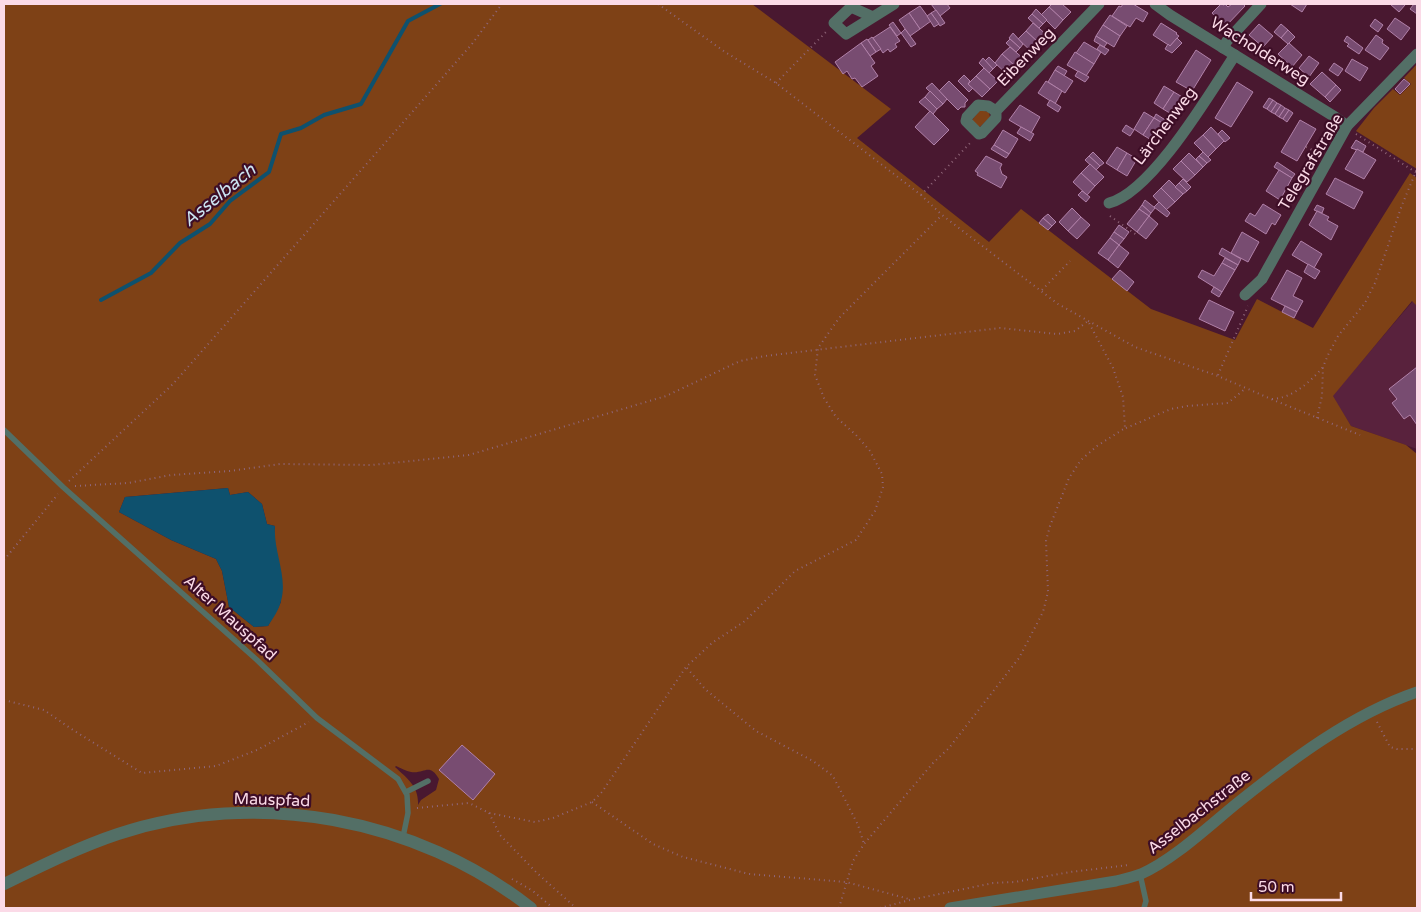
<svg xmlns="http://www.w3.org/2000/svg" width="1421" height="912" font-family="'Varela Round',sans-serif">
<rect width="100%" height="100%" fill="#491830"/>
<polygon fill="#59223d" points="1413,301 1417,306 1417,449 1351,426 1332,396"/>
<g fill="#7e4116" fill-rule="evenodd">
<path d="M4,4H752L891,109L857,138L989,242L1021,209L1151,309L1235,340L1257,299L1313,328L1410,173L1417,178V306L1412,301L1333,396L1351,426L1406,445L1417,454V908H4ZM228,488L230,495L248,492L262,504L267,524L275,526L274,534L281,602L268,626L254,627L229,607L222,571L216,559L171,540L119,512L125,497ZM396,766C401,768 406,771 411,772C425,774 429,762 439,779L436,790L421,800L418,805C419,787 408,779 395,767Z"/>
<polygon points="1417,64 1417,169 1356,131 1374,108 1393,89 1400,95 1411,84 1404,78"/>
<polygon points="980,110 989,112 990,117 980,127 978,126 972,120"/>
</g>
<path fill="#0e516e" d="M228,488L230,495L248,492L262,504L267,524L275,526C273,551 288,576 281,601C279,610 273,618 268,626L254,627L229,607L222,571L216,559L171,540L119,512L125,497Z"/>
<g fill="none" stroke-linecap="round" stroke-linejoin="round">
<polyline stroke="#0e516e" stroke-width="4" points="101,300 151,273 180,243 210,224 230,201 269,172 281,134 301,128 324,115 361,104 408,21 440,4"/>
</g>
<g fill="#784c71" stroke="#b181a9">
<polygon points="931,4 947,4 950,8 940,16"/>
<polygon points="1052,4 1062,4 1071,12 1063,20 1049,7"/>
<polygon points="1123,4 1133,4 1148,13 1143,22 1136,18 1130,27 1112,16 1119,6 1121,7"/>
<polygon points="1221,4 1224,5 1225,4 1228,7 1232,4 1243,4 1245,6 1225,27 1212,13"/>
<polygon points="1290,4 1307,4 1302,12"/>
<polygon points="1390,4 1403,4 1405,5 1399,12"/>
<polygon points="1414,4 1417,4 1417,14 1410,9"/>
<polygon points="920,6 931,21 920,29 909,13"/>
<polygon points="1049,7 1063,20 1055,29 1041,15"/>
<polygon points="1036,9 1047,20 1043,24 1032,14"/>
<polygon points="936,10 945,23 940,26 931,13"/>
<polygon points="909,13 920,29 910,36 899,20"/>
<polygon points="931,13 939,24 934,27 927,16"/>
<polygon points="1032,14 1043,24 1039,28 1028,18"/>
<polygon points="1110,15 1127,26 1120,36 1103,25"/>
<polygon points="1395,18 1410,28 1401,40 1387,29"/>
<polygon points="1375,19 1383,25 1378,32 1370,26"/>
<polygon points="893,22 901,33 897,36 889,25"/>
<polygon points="1033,23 1048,36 1040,44 1026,31"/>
<polygon points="1161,23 1177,33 1176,34 1179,36 1170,46 1153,35"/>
<polygon points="1259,24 1273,36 1263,47 1249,35"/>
<polygon points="1281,24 1288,30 1281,38 1274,32"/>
<polygon points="1103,25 1120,36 1114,47 1096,36"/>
<polygon points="890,27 900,41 895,44 897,47 890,52 888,49 883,53 873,38"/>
<polygon points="905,29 916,44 911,47 901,33"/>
<polygon points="1288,30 1295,37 1288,44 1281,38"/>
<polygon points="1026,31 1040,44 1032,52 1018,39"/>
<polygon points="1013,33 1023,44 1020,48 1009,38"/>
<polygon points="1376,35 1383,40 1382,43 1389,48 1380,60 1365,50"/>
<polygon points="1096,36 1107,43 1104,47 1094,41"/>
<polygon points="1347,36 1363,48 1359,54 1347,46 1349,44 1344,41"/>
<polygon points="872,37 881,49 876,52 868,40"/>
<polygon points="1177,38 1182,43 1172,53 1165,49 1168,44 1170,46"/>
<polygon points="867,39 876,52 870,56 861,43"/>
<polygon points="1010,39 1020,48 1016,52 1006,43"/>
<polygon points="1084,42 1101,52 1094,64 1076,53"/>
<polygon points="861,43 875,63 871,66 878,76 862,87 855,78 852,79 847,71 843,74 835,62"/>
<polygon points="1289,43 1302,55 1292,67 1278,54"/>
<polygon points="1100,45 1109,50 1105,55 1097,49"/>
<polygon points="1010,47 1025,60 1017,68 1002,54"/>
<polygon points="1196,50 1211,60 1192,91 1176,82"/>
<polygon points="1075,52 1094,64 1086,76 1067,65"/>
<polygon points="1002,54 1017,68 1009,76 995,63"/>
<polygon points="1309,56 1319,63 1309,77 1299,68"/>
<polygon points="989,57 997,65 993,69 985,61"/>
<polygon points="983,58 993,69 989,73 979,63"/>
<polygon points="1352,59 1368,68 1360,81 1345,71"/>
<polygon points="1334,63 1343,69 1338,76 1329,70"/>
<polygon points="1058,66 1067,71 1064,76 1055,70"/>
<polygon points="984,68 998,81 990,89 976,76"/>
<polygon points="1055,70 1073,81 1065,93 1048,82"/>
<polygon points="1078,71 1089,77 1085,82 1075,76"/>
<polygon points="1322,72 1336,85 1325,97 1310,84"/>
<polygon points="964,75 970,81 968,84 973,88 969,92 958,81"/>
<polygon points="976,76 990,89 982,97 968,84"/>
<polygon points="1404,79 1410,84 1400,94 1395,89"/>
<polygon points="949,81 968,100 965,103 965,107 961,107 958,110 939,91"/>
<polygon points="1046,81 1062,91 1055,104 1038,93"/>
<polygon points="1237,82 1253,92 1231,127 1215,118"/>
<polygon points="932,83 947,99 943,104 926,88"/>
<polygon points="1336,85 1341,90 1330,102 1325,97"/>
<polygon points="1164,86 1174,92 1163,109 1154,103"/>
<polygon points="930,91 943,104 937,109 925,97"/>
<polygon points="1174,92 1184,98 1173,115 1163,109"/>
<polygon points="925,97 937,109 933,114 919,102"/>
<polygon points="1269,98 1273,100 1267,109 1263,107"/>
<polygon points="1050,100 1061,107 1058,112 1047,105"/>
<polygon points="1273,100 1277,103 1271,112 1267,109"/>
<polygon points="1277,103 1281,105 1275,114 1271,112"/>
<polygon points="1020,105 1040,117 1031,133 1009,120"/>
<polygon points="1281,105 1285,108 1279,117 1275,114"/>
<polygon points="1285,108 1289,110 1283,119 1279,117"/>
<polygon points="1289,110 1293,113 1287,122 1283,119"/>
<polygon points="930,111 949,130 934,145 915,127"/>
<polygon points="1144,112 1154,118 1143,135 1134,129"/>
<polygon points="1156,114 1170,123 1168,127 1154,118"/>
<polygon points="1154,118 1164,124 1153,141 1143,135"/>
<polygon points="1300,120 1316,129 1297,161 1281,152"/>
<polygon points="1126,125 1134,130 1130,136 1122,131"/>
<polygon points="1021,127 1034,134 1030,141 1017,133"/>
<polygon points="1211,127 1224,141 1216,149 1203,135"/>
<polygon points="1003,130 1018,139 1009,154 994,145"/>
<polygon points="1222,130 1230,138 1225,142 1218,134"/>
<polygon points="1203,135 1216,149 1208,157 1194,143"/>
<polygon points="1356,140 1366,146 1363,152 1351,148"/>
<polygon points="994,145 1009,154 1006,158 991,149"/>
<polygon points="1117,147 1127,153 1117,170 1106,163"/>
<polygon points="1357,149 1376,160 1364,179 1345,169"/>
<polygon points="1093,152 1104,163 1100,166 1089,156"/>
<polygon points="1203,152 1211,160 1207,163 1199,156"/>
<polygon points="1127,153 1137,159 1127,176 1117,170"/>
<polygon points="1189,153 1203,167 1195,175 1181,161"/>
<polygon points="986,156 1002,164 1000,168 1002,174 1007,177 1001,188 977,175 978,173 975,171"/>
<polygon points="1089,156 1100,166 1096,170 1085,160"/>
<polygon points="1199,156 1207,163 1203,167 1196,159"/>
<polygon points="1181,161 1195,175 1187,182 1173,169"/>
<polygon points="1277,162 1295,174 1292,178 1274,167"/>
<polygon points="1090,164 1104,177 1095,186 1081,173"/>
<polygon points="1279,170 1292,178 1280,200 1266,191"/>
<polygon points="1081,173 1095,186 1087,195 1073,182"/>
<polygon points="1335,178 1363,192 1354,209 1326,194"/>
<polygon points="1183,179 1191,187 1187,191 1179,183"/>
<polygon points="1169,180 1183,194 1175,202 1161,188"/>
<polygon points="1179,183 1187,191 1183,194 1175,187"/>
<polygon points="1161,188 1175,202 1166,210 1153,196"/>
<polygon points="1082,191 1090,197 1086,202 1078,195"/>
<polygon points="1145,200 1155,208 1151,213 1142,205"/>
<polygon points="1159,202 1170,213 1167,217 1154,207"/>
<polygon points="1263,204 1281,215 1275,225 1272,223 1266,234 1245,221 1250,213 1255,216"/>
<polygon points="1142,205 1151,213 1149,216 1139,209"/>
<polygon points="1317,205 1324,208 1322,213 1314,210"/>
<polygon points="1072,208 1081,217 1068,231 1059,222"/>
<polygon points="1139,209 1149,216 1137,232 1127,224"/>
<polygon points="1317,211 1329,217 1327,220 1338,226 1331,240 1309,225"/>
<polygon points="1048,214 1056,222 1052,226 1043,218"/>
<polygon points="1149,216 1158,224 1146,239 1137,232"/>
<polygon points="1081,217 1090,225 1077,239 1068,231"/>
<polygon points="1043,218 1052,226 1048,230 1039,223"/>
<polygon points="1119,225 1129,232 1124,239 1114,232"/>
<polygon points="1114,232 1124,239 1119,245 1110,238"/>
<polygon points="1242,232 1259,242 1248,262 1231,253"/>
<polygon points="1110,238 1119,245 1108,260 1098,253"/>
<polygon points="1301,241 1322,254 1314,268 1292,255"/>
<polygon points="1119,245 1129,253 1118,268 1108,260"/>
<polygon points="1222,248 1241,259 1238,265 1219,254"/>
<polygon points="1225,258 1238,265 1235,270 1222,263"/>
<polygon points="1222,263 1235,270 1222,292 1198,277 1202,270 1214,276"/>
<polygon points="1308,264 1320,271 1315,279 1304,272"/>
<polygon points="1120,270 1134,282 1127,291 1112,279"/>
<polygon points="1287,270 1302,278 1293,296 1303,301 1297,312 1271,299"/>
<polygon points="1214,287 1222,292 1219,297 1211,292"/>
<polygon points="1209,300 1234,312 1225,331 1199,319"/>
<polygon points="1285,306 1297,312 1294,318 1282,312"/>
<polygon points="1417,367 1417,425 1410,415 1404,419 1392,403 1397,399 1389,389"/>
<polygon points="462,745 495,774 473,800 439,770"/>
</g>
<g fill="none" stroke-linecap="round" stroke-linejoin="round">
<g stroke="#906679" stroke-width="2" stroke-dasharray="1 4" stroke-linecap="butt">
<polyline points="658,4 725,52 776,83 921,195 942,215 1058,304 1135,347 1218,376 1271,399 1360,435"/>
<polyline points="776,83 827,31"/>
<polyline points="1356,134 1417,173"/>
<polyline points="1306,147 1319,153"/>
<polyline points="921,195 971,142"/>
<polyline points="1110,216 1138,236"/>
<polyline points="1042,290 1070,261"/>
<polyline points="1218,375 1248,306"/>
<path d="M1272,399C1293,398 1310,382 1323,367"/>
<polyline points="1317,418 1322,396 1323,367 1328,355 1338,336 1365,303 1375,283 1402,205 1417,169"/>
<polyline points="1126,428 1171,409 1187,406 1228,403 1246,388"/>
<polyline points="69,481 173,384 472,44 502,4"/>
<polyline points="75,486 128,483 171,475 230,471 280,464 372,465 469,455 666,396 740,361 765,356 1000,328 1057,334 1075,331 1088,321"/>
<polyline points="4,560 58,494"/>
<polyline points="687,668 705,689 756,731 813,761 833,776 858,825 864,844"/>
<polyline points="4,700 44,710 73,730 142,773 216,766 257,750 309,722"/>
<polyline points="1377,722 1390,747 1397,749 1417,749"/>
<polyline points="592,802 653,844 683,857 749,874 846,882 909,899"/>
<polyline points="417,808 469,803 489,813 535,822 553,818 592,802 602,792 686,667 712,643 745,621 795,571 856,540 875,511 883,487 882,474 870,451 856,435 836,417 824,398 815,375 818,348 839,318 942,215"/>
<polyline points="489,813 500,835 537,873 576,908"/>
<polyline points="512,879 533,891 553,908"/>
<polyline points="839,908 853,861 864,844 933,763 949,748 1019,658 1043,612 1048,592 1046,541 1050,526 1069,478 1081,460 1097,446 1125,428 1123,397 1113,368 1088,321"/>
<polyline points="880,908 910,900 993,883 1015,882 1070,872 1129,865"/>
</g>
<g stroke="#536f66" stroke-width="5.5">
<polyline points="4,430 63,487 257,660 317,718 398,779 407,795 408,813 403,837"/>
<polyline points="406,792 428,781"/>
<polyline points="1140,874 1146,901 1144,908"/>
</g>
<g stroke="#536f66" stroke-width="11">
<polyline points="1155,4 1170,15 1335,117 1347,126"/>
<polyline points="873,17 851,7 834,23 846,34 894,4"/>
<polyline points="1223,48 1227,41 1261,4"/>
<polyline points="996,111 988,106 978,105 967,117 966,121 979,134 982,133 996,118 996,111 1099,4"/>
<path d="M1109,203C1152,192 1210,93 1235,55"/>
<polyline points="1245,295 1262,279 1347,126 1417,54"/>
<path d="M950,908L1116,881C1124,879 1133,877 1141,874C1173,860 1209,826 1236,804C1291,760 1350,715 1417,692"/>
</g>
<path stroke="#536f66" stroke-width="12" d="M4,884C41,866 79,847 118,834C256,788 417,818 531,908"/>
</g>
<g text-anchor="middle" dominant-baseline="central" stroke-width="4.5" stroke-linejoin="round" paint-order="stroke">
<g font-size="16" fill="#fbdae7" stroke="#3d0d26">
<text transform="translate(1260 51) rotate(32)">Wacholderweg</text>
<text transform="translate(1026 57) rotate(-46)">Eibenweg</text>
<text transform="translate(1165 126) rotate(-53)">Lärchenweg</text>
<text transform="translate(1311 162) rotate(-59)">Telegrafstraße</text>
<text transform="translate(230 618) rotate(42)">Alter Mauspfad</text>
<text transform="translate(272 800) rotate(2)">Mauspfad</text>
<text transform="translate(1199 812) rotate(-38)">Asselbachstraße</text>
</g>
<g font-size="18" font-style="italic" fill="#cbe4f1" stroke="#3d0d26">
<text transform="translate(219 195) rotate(-39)">Asselbach</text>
</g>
</g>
<rect width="1421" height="912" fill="none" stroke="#fbdae7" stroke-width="10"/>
<path d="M1251 892v8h90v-8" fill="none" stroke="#fbdae7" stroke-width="2.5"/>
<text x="1258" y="892" font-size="15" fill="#fbdae7" stroke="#3d0d26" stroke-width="4" paint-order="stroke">50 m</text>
</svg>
